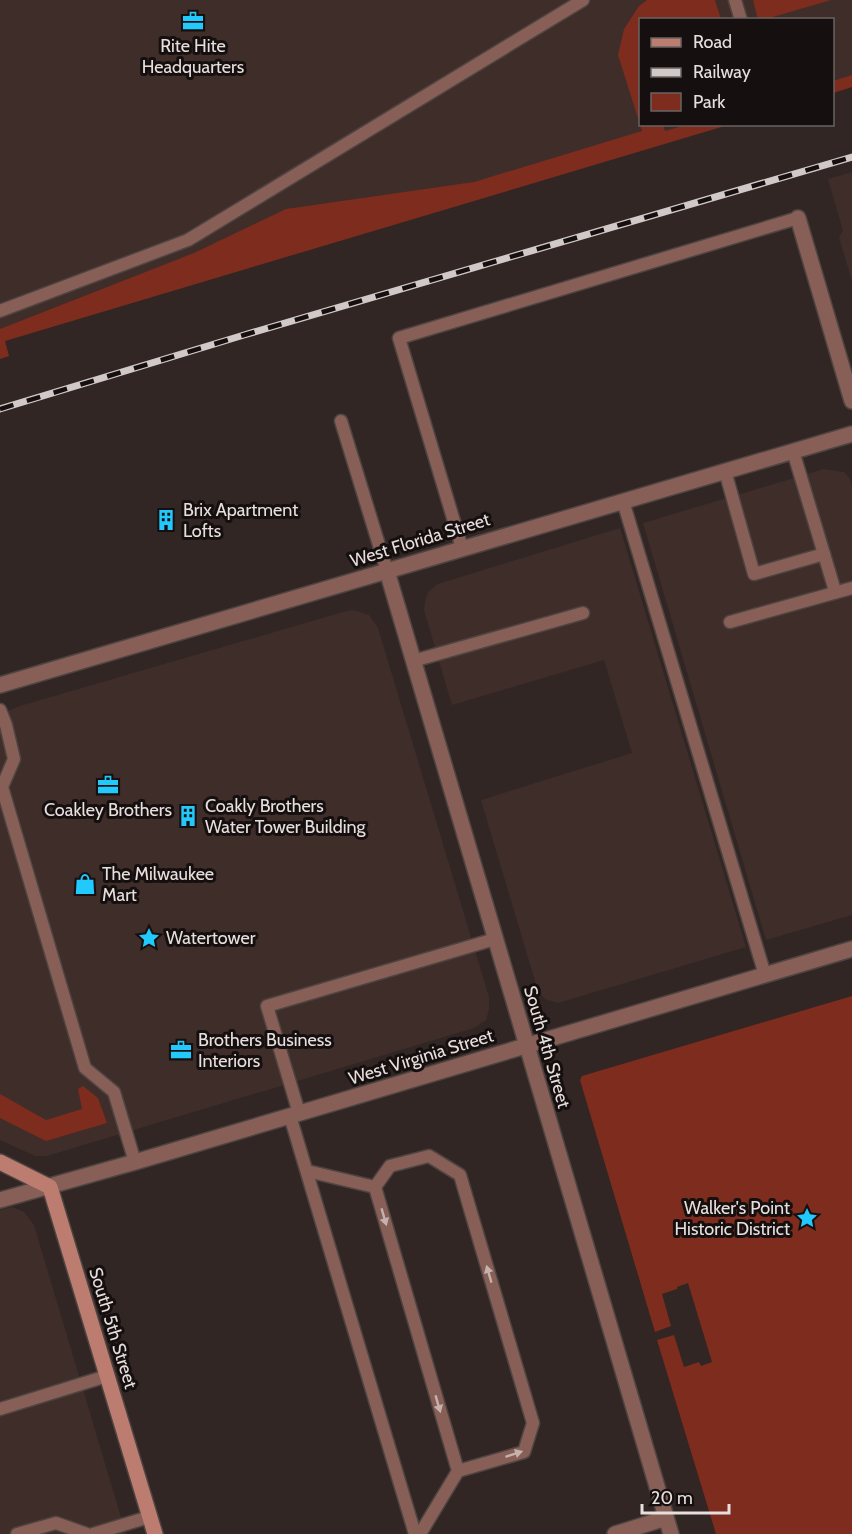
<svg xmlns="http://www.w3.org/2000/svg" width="852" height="1534" font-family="Cabin,sans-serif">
<rect width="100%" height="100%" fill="#312623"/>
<g fill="#3f2d29">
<polygon points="0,0 852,0 852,87 833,93 832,20 640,20 640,124 728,125 5,341 9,356 0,359"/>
<polygon points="852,172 852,281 839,237 843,231 828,179"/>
<polygon points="824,469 844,472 850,479 852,485 852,915 766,940 643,523"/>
<polygon points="620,528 746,947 558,1003 545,999 538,991 481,800 632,753 604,660 452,705 424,610 425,602 428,592 438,584"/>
<polygon points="353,610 369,615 378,628 489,997 489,1009 486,1020 474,1028 47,1156 35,1156 0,1140 0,714 20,706 343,612"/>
<polygon points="12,1207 24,1212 34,1225 126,1534 0,1534 0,1210"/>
</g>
<g fill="#7d2c1e">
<polygon points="647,0 715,0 721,19 640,20 640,124 663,125 665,131 686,125 728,125 5,341 9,356 0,359 0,329 194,253 286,209 474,182 642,131 618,55 624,29 639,6"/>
<polygon points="753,0 831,0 766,19 758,20"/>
<polygon points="852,75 852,87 833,93 833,81"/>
<polygon points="852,996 852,1534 716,1534 657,1340 674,1335 684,1367 699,1362 701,1366 712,1362 688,1283 677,1287 677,1289 662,1294 671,1326 655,1332 580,1080 582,1076"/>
<polygon points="83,1086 98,1098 107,1123 46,1141 0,1118 0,1094 46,1120 82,1109 78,1089"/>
</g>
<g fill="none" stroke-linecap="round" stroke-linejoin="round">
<defs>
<g id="lane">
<polyline points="735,0 741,20"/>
<polyline points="0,311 188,240 583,0"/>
<polyline points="341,421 387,571"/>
<polyline points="793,451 824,554"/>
<polyline points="725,471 754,574 824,554 835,591"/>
<polyline points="623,501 765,975"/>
<polyline points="462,548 399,338 798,218"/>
<polyline points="730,622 852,588"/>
<polyline points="413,661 583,613"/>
<polyline points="0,710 6,725 14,759 2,787 85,1068 114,1092 135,1162"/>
<polyline points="299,1113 267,1006 495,939"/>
<polyline points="290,1116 415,1534"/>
<polyline points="307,1171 375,1187"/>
<polyline points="0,1409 107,1376"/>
<polyline points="17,1534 56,1523 87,1534"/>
<polyline points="93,1534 149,1517"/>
<polyline points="420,1534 458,1471 524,1452 533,1423 460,1175 429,1156 390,1166 375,1187 458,1471"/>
</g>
<g id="street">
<polyline points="798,218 852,401"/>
<polyline points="387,571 671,1534"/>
<polyline points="0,685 852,434"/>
<polyline points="0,1200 135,1162 852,949"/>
<polyline points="615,1534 666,1518"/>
</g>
<polyline id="secondary" points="0,1162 50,1187 155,1534"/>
</defs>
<use href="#lane" stroke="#4e4441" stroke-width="15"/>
<use href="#street" stroke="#4e4441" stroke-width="18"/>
<use href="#secondary" stroke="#4e4441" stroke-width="18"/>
<use href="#lane" stroke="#875f57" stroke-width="12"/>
<use href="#street" stroke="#875f57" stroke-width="15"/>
<use href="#secondary" stroke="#bc7d70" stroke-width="15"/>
<defs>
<polyline id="rail" points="0,409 244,335 852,157"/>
</defs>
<use href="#rail" stroke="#d1c9c7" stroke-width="7"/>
<use href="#rail" stroke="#15100f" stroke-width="4.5" stroke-dasharray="14" stroke-linecap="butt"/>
</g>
<defs><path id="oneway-solid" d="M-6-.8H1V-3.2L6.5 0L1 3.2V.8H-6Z" transform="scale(1.5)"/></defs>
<g fill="#c5b2ae">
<use href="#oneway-solid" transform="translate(384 1217) rotate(74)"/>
<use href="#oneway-solid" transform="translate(489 1274) rotate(-106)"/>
<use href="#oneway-solid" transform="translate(438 1404) rotate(74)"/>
<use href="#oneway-solid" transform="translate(514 1454) rotate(-18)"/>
</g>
<defs>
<symbol id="office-bare" viewBox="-9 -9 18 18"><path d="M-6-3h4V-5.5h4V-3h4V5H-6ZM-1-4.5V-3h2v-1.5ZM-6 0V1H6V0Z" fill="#21c9fd" stroke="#15100f" stroke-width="2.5" paint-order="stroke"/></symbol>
<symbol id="building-bare" viewBox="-9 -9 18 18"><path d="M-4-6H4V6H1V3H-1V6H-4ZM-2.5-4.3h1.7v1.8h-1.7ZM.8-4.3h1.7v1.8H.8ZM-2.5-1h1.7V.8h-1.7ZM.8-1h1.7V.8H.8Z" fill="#21c9fd" stroke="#15100f" stroke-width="2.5" paint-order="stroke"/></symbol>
<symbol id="shop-bare" viewBox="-9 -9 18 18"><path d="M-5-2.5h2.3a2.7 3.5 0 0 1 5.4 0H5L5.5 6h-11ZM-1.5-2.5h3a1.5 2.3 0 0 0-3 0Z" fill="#21c9fd" stroke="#15100f" stroke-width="2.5" paint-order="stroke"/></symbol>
<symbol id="sight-bare" viewBox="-9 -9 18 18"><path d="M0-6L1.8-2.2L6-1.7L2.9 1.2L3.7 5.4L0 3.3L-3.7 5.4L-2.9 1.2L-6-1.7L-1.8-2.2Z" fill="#21c9fd" stroke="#15100f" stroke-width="2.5" paint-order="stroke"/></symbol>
</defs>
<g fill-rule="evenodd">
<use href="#office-bare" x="178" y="6" width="30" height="30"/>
<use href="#building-bare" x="151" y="505" width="30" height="30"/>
<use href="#office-bare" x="93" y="770" width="30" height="30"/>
<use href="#building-bare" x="173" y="801" width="30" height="30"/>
<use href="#shop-bare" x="70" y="869" width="30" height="30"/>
<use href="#sight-bare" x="134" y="923" width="30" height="30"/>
<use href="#office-bare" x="166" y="1035" width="30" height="30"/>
<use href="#sight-bare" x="792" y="1203" width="30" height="30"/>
</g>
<g text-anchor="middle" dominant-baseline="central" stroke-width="6" stroke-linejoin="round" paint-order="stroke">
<g font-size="18" fill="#e7dfdd" stroke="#15100f" text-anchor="start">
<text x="193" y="46" text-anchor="middle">Rite Hite<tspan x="193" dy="21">Headquarters</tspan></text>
<text x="183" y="510">Brix Apartment<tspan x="183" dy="21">Lofts</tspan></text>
<text x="205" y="806">Coakly Brothers<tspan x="205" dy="21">Water Tower Building</tspan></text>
<text x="108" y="810" text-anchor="middle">Coakley Brothers</text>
<text x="102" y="874">The Milwaukee<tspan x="102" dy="21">Mart</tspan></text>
<text x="166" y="938">Watertower</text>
<text x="198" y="1040">Brothers Business<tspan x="198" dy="21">Interiors</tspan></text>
<text x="790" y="1208" text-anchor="end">Walker's Point<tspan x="790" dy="21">Historic District</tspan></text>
</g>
<g font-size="18" fill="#e7dfdd" stroke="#15100f">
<text transform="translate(420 540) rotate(-17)">West Florida Street</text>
<text transform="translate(547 1047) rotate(74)">South 4th Street</text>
<text transform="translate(421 1057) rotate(-17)">West Virginia Street</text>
<text transform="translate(113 1328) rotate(73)">South 5th Street</text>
</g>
</g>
<rect x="639" y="18" width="195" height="108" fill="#15100f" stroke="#696361" stroke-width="1.5"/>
<rect x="651" y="38" width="30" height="9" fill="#bc7d70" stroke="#696361" stroke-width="1.5"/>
<text x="693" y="48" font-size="18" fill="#e7dfdd">Road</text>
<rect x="651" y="68" width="30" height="9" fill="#d1c9c7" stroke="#696361" stroke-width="1.5"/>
<text x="693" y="78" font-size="18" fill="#e7dfdd">Railway</text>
<rect x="651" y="93" width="30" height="18" fill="#7d2c1e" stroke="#696361" stroke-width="1.5"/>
<text x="693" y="108" font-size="18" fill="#e7dfdd">Park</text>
<path d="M642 1504v9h87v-9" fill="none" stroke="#e7dfdd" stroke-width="3"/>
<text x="651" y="1504" font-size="18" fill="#e7dfdd" stroke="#15100f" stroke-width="4.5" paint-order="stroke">20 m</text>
</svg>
